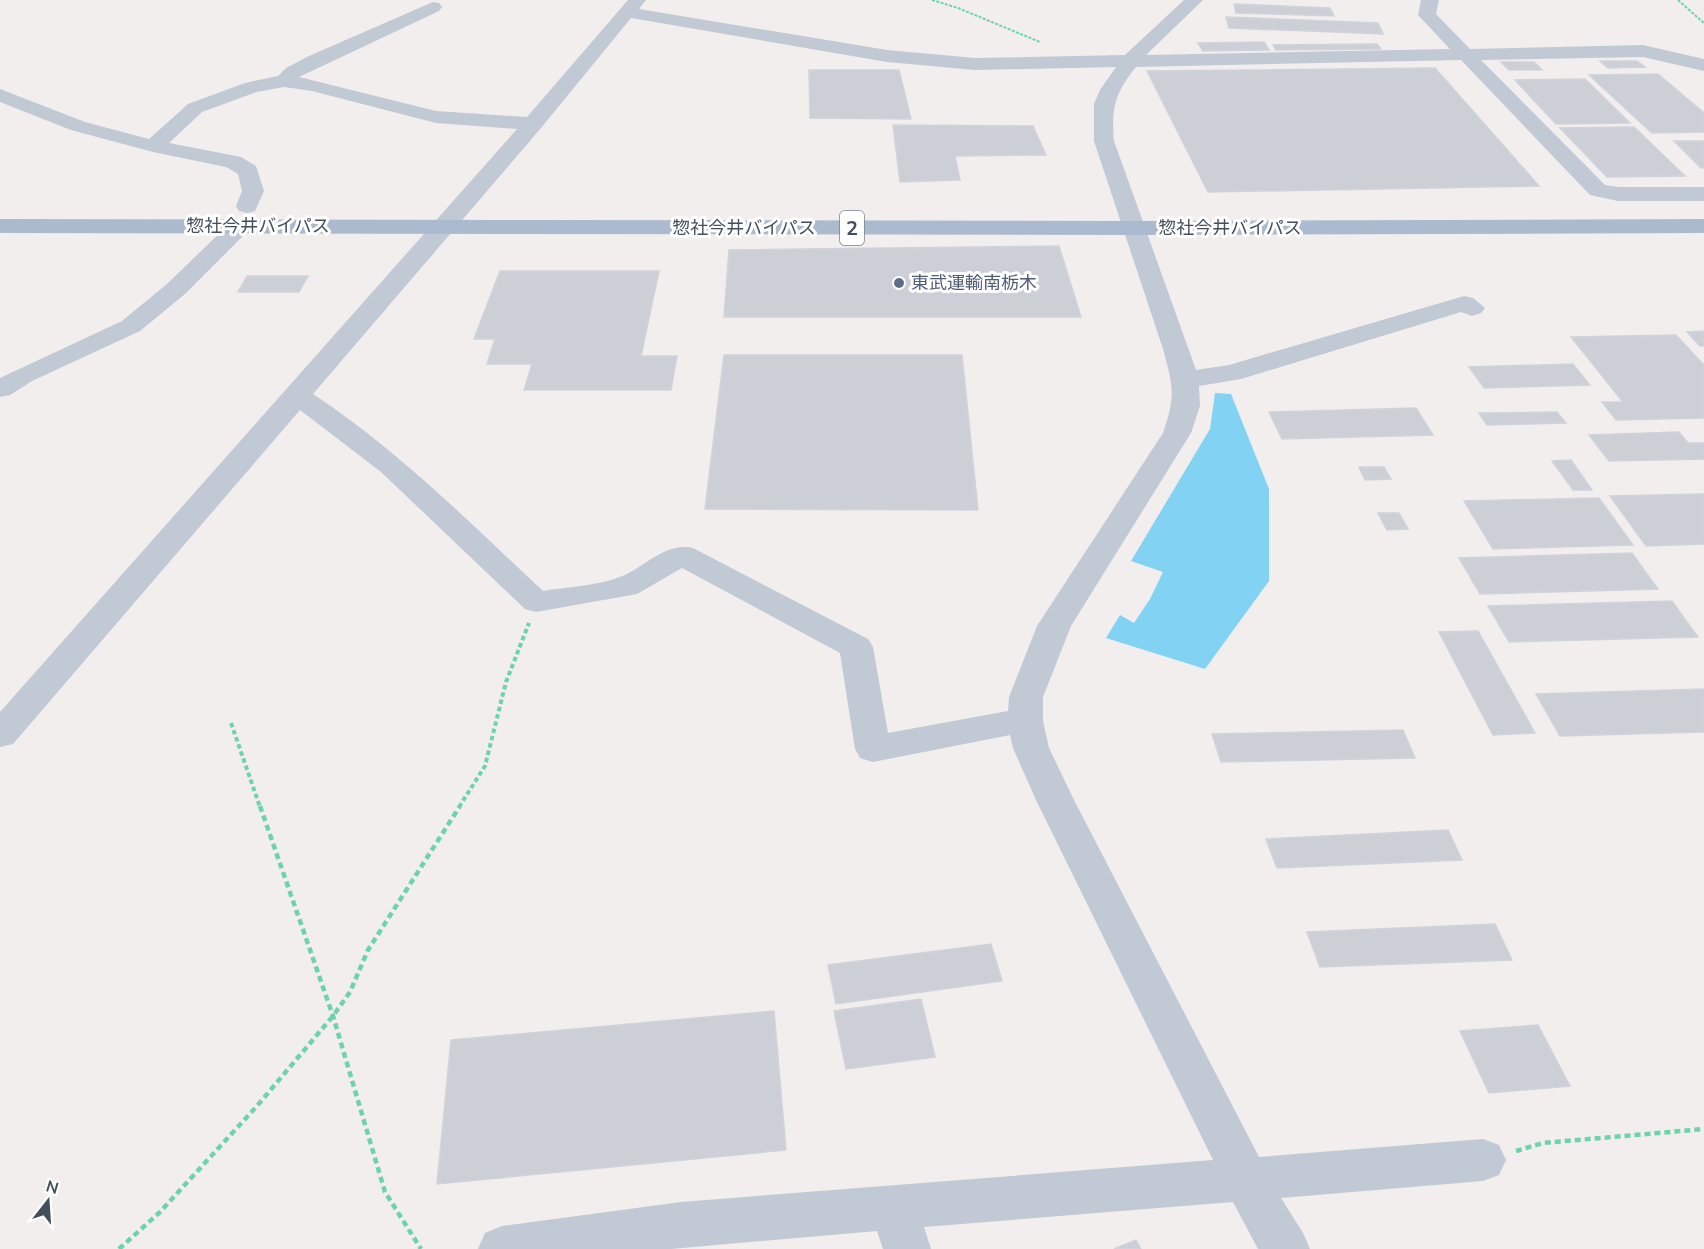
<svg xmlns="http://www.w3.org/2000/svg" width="1704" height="1249" font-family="'Nunito Sans','Noto Sans JP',sans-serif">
<rect width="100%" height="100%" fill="#f1eeed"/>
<polygon fill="#81d2f3" points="1215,393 1231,394 1269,489 1269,581 1205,669 1106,638 1120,615 1134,623 1150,599 1163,572 1131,561 1210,429"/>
<g fill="#cccfd6" stroke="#d1d3da" stroke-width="1.5">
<polygon points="1234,4 1330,8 1334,16 1236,13"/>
<polygon points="1226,17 1378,23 1383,34 1229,28"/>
<polygon points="1264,42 1269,50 1203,51 1198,43"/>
<polygon points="1377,44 1381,49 1276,50 1273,45"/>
<polygon points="1600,61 1637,61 1645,67 1608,68"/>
<polygon points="1501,62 1534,62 1542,70 1509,70"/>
<polygon points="1435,68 1539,186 1208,192 1147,71"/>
<polygon points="809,70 899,70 911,119 810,118"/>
<polygon points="1658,74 1704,113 1704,132 1652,133 1589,75"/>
<polygon points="1585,79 1630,123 1556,124 1515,80"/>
<polygon points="893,125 1033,126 1046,155 955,156 960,180 900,182"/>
<polygon points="1634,127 1685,176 1607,177 1560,128"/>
<polygon points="1674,141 1704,141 1704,168 1701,168"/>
<polygon points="1059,246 1081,317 724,317 729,250"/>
<polygon points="500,271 659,271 641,356 677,356 671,390 524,390 532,364 487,364 495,339 474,339"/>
<polygon points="247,276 308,276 299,292 238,292"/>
<polygon points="1704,331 1704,346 1700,346 1687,332"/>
<polygon points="1676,335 1704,365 1704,418 1616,420 1602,402 1623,402 1571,337"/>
<polygon points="724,355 962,355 978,510 705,509"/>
<polygon points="1573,364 1590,385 1484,388 1469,367"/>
<polygon points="1416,408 1433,435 1282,439 1269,412"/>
<polygon points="1557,412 1566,423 1487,425 1479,413"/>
<polygon points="1679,432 1688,443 1704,443 1704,459 1609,461 1589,435"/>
<polygon points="1571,460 1592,490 1573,490 1552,461"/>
<polygon points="1359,467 1384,467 1391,479 1365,480"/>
<polygon points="1704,494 1704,544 1646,546 1610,496"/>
<polygon points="1599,498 1633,545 1493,549 1464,501"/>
<polygon points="1378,513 1399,513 1408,529 1387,530"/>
<polygon points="1632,553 1658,589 1480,594 1459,558"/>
<polygon points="1672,601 1698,637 1509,642 1488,606"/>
<polygon points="1478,631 1535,733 1493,735 1439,632"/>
<polygon points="1704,689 1704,732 1560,736 1536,694"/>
<polygon points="1403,730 1415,758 1221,762 1212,734"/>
<polygon points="1448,830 1462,860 1277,868 1266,839"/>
<polygon points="1495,924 1512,960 1320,967 1307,932"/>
<polygon points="991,944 1002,981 836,1004 828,965"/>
<polygon points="921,999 935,1057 846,1069 834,1011"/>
<polygon points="774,1011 786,1150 437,1184 451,1040"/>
<polygon points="1538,1025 1570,1086 1489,1093 1460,1031"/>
<polygon points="1136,1240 1141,1249 1114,1249"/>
</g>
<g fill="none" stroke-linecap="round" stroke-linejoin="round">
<g stroke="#6dd3a9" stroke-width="2" stroke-dasharray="3 1.5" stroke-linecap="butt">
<polyline points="932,0 958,8 1040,42"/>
<polyline points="1678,0 1704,23"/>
</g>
<g stroke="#6dd3a9" stroke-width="4" stroke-dasharray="4.5 3" stroke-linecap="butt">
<polyline points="231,723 260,807"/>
<polyline points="459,807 485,766 506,682 529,623"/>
</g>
<g stroke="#6dd3a9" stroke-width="4.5" stroke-dasharray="6 4" stroke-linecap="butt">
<polyline points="260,806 333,1016 385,1192 421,1249"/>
<polyline points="1516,1151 1543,1143 1704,1129"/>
<polyline points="119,1249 160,1212 257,1106 333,1016 350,992 368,950 460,806"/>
</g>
<g fill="#c0c9d4" fill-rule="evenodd">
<path d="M628,0H646L639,9L887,50L975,58L1125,55L1184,0H1203L1146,55L1450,49L1418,15L1421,0H1439L1436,14L1470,49L1643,45L1704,59V71L1643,57L1481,60L1605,185L1618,187H1704V201H1618L1590,195L1461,60L1136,67C1115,93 1111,108 1114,141L1196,370L1229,365L1464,296L1473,298L1485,308L1481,313L1472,316L1461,312L1241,379L1199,386L1200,406L1191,433L1071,626L1043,697V721L1049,748L1074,800L1259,1157L1483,1139L1499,1145L1506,1160L1499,1175L1483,1181L1281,1198L1303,1233L1310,1249H1258L1233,1202L924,1227L931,1249H883L877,1231L671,1249H478L485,1233L502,1226L681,1202L1213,1160L1036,800L1013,748L1010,735L873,762L860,758L855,749L840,653L682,568L637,594L536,612L525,609L381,472L300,410L13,744L0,747V712L517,129L436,123L312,91L284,87L257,92L202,112L169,143L241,157L256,166L264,191L255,211L247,213L239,211L236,206L242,191L238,174L226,167L153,152L71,130L0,102V89L85,122L149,139L188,104L245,83L278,76L286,68L309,56L433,2L439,3L442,7L439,11L299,77L436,111L527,117ZM631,18L887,62L975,70L1116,67L1100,90L1094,104V141L1163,349C1173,386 1176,396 1163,433L1037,626L1009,697L1008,711L888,733L873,647L868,639L693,548C664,541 643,570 617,578C596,586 566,587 543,591C469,522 398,450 313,394L541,128Z"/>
<polygon points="233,226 241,228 245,233 241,238 185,294 140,331 32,381 10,395 0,397 0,378 122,321 167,284 225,228"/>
</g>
<polygon fill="#abbacf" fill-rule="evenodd" points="0,219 1136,221 1704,219 1704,233 1136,235 0,233"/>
</g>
<circle fill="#5c6f8a" stroke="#fff" stroke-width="2" cx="899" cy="283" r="6"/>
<g text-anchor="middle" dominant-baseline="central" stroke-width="6" stroke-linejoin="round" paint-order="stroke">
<g font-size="18" fill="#444f5d" stroke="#fff">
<text x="258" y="226">惣社今井バイパス</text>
<text x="744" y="228">惣社今井バイパス</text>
<text x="1230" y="228">惣社今井バイパス</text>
</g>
<g font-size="18" fill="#4e5e75" stroke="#fff" text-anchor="start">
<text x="911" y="283">東武運輸南栃木</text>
</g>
<rect fill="#fff" stroke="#7c848e" stroke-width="1.5" x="840" y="211" width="24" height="34" rx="4.5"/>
<g font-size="20" font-weight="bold" fill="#444f5d">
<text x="852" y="228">2</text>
</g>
</g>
<g transform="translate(48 1201) rotate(17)" stroke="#ffffff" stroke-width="4.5" paint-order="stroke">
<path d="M0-4.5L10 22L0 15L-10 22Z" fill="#444f5d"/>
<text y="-9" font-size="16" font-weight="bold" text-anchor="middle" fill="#444f5d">N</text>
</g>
</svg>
